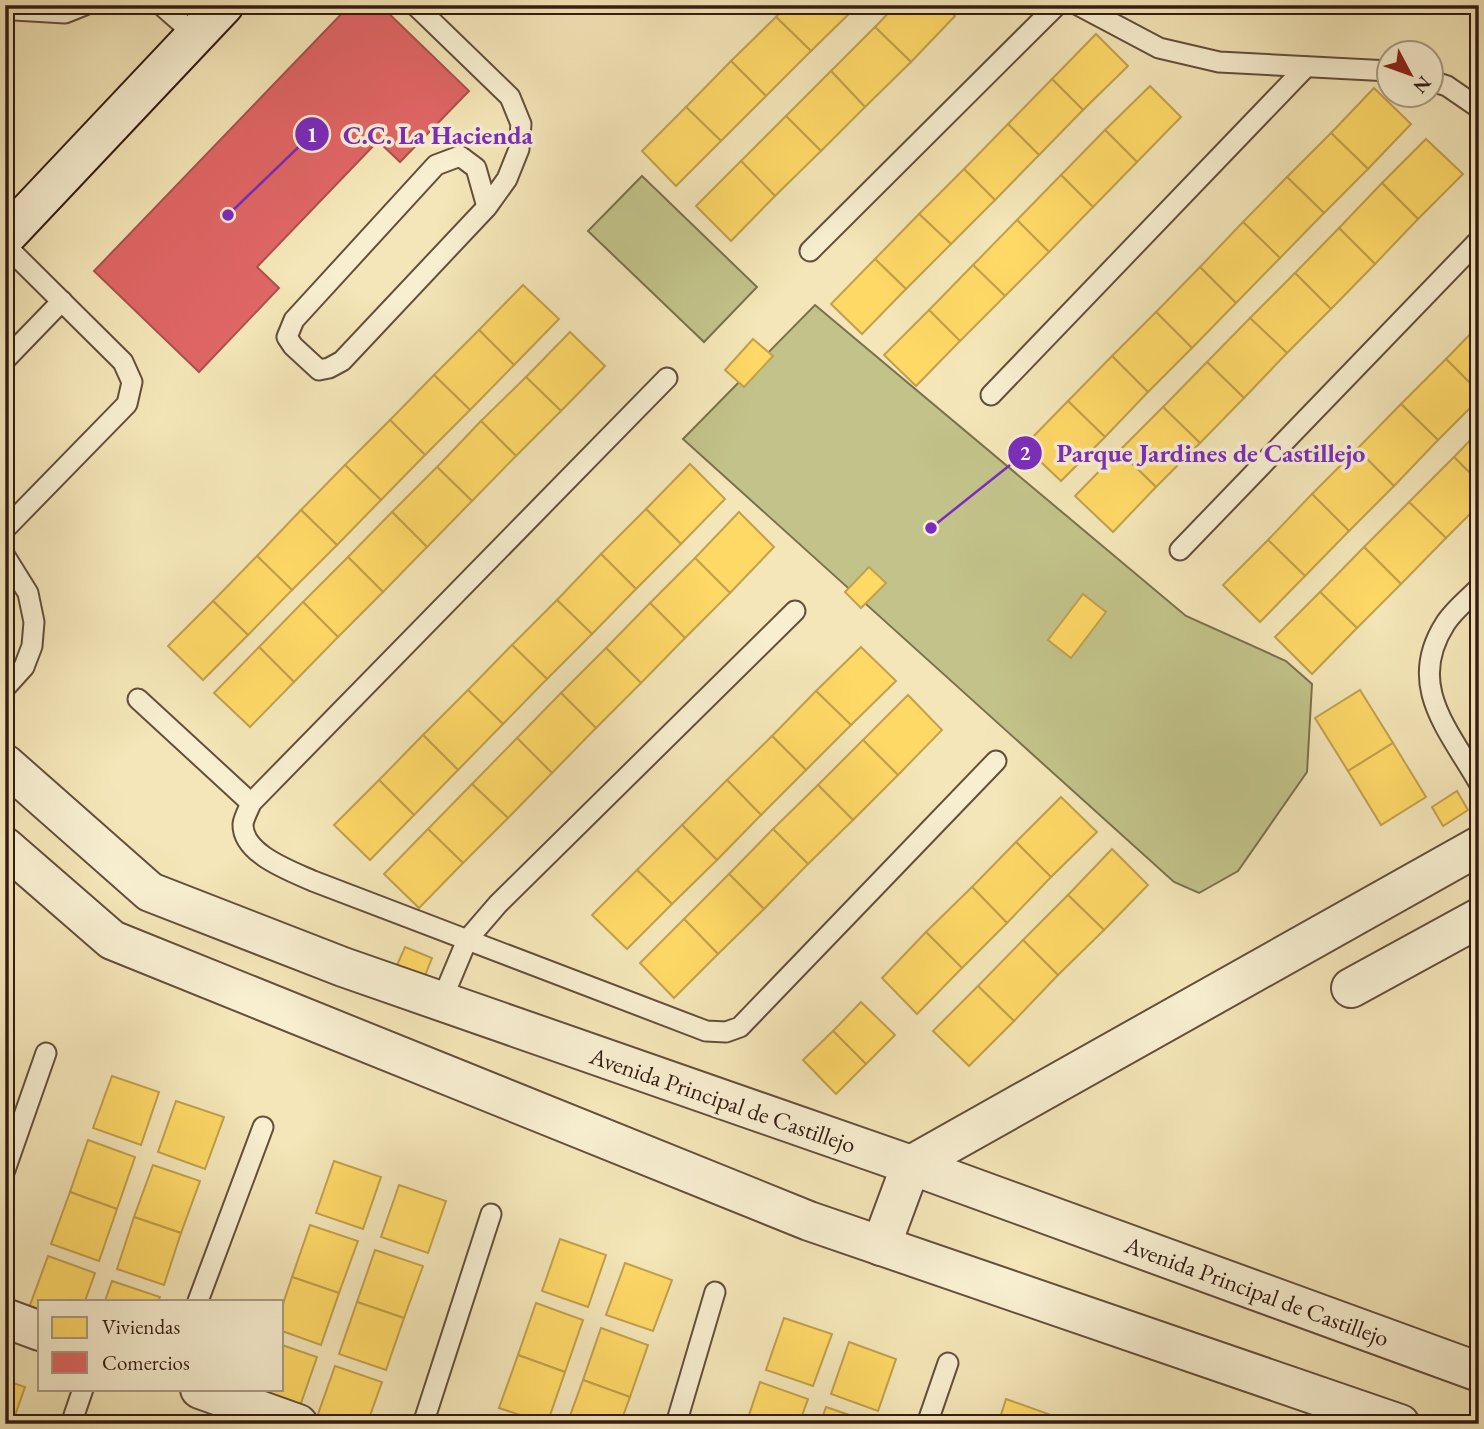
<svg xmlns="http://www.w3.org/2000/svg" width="1484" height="1429" font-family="'EB Garamond',serif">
<rect width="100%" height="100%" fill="#f4e6b8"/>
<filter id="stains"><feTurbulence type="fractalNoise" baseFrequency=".00286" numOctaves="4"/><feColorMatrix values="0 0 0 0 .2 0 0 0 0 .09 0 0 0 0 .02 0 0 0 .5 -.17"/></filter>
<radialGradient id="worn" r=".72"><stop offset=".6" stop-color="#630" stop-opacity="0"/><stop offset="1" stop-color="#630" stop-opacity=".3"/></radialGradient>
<g fill="#c2c38a" stroke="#7b704e" stroke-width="2">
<polygon points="642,176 757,287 704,342 588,231"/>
<polygon points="815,305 1186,616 1286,661 1312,684 1307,772 1238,871 1199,893 1174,882 683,439"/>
</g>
<g fill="#ffd966" stroke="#c2a04d" stroke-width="2">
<polygon points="787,5 854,5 856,7 811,51 776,17"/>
<polygon points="896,5 944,5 955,16 911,62 875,27"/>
<polygon points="776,17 811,51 766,96 731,61"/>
<polygon points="875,27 911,62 865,107 831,71"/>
<polygon points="1096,34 1128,66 1083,110 1052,79"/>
<polygon points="731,61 766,96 721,141 686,107"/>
<polygon points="831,71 865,107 821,151 786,116"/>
<polygon points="1052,79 1083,110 1039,155 1008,124"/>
<polygon points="1150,86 1181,117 1137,162 1105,130"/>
<polygon points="1374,88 1411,124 1368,169 1331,133"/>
<polygon points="686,107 721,141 676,186 642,151"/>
<polygon points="786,116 821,151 775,196 741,161"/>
<polygon points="1008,124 1039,155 995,200 964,169"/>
<polygon points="1105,130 1137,162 1093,207 1061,175"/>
<polygon points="1331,133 1368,169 1324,213 1287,177"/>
<polygon points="1426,139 1463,174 1418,219 1382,183"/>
<polygon points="741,161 775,196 731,241 696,206"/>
<polygon points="964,169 995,200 951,244 919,214"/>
<polygon points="1061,175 1093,207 1049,252 1017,220"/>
<polygon points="1287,177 1324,213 1280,258 1243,222"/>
<polygon points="1382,183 1418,219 1375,264 1339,228"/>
<polygon points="919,214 951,244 906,289 875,259"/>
<polygon points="1017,220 1049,252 1005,296 973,265"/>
<polygon points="1243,222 1280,258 1236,303 1200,267"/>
<polygon points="1339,228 1375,264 1331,309 1295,273"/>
<polygon points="875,259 906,289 862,334 831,304"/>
<polygon points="973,265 1005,296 960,341 929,310"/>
<polygon points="1200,267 1236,303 1192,348 1156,312"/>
<polygon points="1295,273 1331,309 1287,353 1250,318"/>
<polygon points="523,285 559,319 514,365 479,330"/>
<polygon points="929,310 960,341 916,386 884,355"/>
<polygon points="1156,312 1192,348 1148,392 1112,356"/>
<polygon points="1250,318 1287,353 1244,398 1207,362"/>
<polygon points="1479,325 1479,392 1446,359"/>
<polygon points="479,330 514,365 470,410 434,375"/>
<polygon points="570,332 605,366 561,411 526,377"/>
<polygon points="753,339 773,356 744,387 725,370"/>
<polygon points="1112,356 1148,392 1105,437 1068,401"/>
<polygon points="1446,359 1479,392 1479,399 1438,440 1401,404"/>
<polygon points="1207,362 1244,398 1200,443 1163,407"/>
<polygon points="434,375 470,410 425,455 390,420"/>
<polygon points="526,377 561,411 516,456 481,421"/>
<polygon points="1068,401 1105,437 1061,481 1024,446"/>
<polygon points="1401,404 1438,440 1394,486 1357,449"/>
<polygon points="1163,407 1200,443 1156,487 1119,451"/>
<polygon points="390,420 425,455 381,500 345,465"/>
<polygon points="481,421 516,456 472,501 437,467"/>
<polygon points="1479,431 1479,482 1454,457"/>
<polygon points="1357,449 1394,486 1349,531 1312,494"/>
<polygon points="1119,451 1156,487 1113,532 1075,496"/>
<polygon points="1454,457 1479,482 1479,505 1446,538 1409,502"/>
<polygon points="690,464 725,499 681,544 646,509"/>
<polygon points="345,465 381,500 337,545 301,510"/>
<polygon points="437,467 472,501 427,547 392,512"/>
<polygon points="1312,494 1349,531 1305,576 1268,540"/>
<polygon points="1409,502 1446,538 1401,584 1364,547"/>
<polygon points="646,509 681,544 636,589 601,554"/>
<polygon points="301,510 337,545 292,590 257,556"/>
<polygon points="392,512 427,547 383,592 348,557"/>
<polygon points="739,512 774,547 730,593 695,558"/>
<polygon points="1268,540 1305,576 1260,622 1223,585"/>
<polygon points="1364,547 1401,584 1357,628 1320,592"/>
<polygon points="601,554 636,589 592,634 557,600"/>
<polygon points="257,556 292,590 248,635 213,601"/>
<polygon points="348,557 383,592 338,637 303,602"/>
<polygon points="695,558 730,593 685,638 650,603"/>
<polygon points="869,567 886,583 861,608 845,592"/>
<polygon points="1320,592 1357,628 1312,674 1275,637"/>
<polygon points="1083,594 1106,612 1071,658 1048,640"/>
<polygon points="557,600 592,634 547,679 512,645"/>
<polygon points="213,601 248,635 203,680 168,646"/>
<polygon points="303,602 338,637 294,682 259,647"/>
<polygon points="650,603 685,638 641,683 606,648"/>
<polygon points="512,645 547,679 503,724 468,690"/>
<polygon points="259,647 294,682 250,727 214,693"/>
<polygon points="861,647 896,681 851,725 816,691"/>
<polygon points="606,648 641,683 596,728 561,693"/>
<polygon points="468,690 503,724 458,770 423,735"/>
<polygon points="1360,690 1393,743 1348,771 1315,718"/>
<polygon points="816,691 851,725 806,770 772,736"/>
<polygon points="561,693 596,728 552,773 517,738"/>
<polygon points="908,695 942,730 898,775 863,740"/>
<polygon points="423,735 458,770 414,815 379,780"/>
<polygon points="772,736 806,770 761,815 727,780"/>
<polygon points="517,738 552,773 508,818 472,784"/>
<polygon points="863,740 898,775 853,820 818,785"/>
<polygon points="1393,743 1426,797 1381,825 1348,771"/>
<polygon points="379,780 414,815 370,860 334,825"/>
<polygon points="727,780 761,815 717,860 682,825"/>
<polygon points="472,784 508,818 463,863 428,829"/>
<polygon points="818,785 853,820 808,864 773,829"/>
<polygon points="1457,791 1468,810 1443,826 1432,807"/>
<polygon points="1061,797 1097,832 1051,877 1016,842"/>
<polygon points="682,825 717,860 672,904 637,870"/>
<polygon points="428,829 463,863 419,908 384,874"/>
<polygon points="773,829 808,864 764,909 729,874"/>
<polygon points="1016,842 1051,877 1007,923 972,887"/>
<polygon points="1112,849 1148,885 1104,930 1068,895"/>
<polygon points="637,870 672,904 627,949 592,915"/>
<polygon points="729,874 764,909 718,954 684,919"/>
<polygon points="972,887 1007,923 962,968 926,932"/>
<polygon points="1068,895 1104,930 1058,975 1023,940"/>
<polygon points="684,919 718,954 674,998 640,963"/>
<polygon points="926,932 962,968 917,1014 882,978"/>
<polygon points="1023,940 1058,975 1014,1021 978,986"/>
<polygon points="405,947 432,958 422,983 394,972"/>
<polygon points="978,986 1014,1021 969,1066 933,1031"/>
<polygon points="861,1002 895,1035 866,1064 833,1031"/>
<polygon points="833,1031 866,1064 836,1094 803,1060"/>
<polygon points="112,1076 159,1092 141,1145 93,1128"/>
<polygon points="176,1101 224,1117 205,1169 158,1152"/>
<polygon points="88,1140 135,1157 117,1209 70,1192"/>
<polygon points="334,1161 381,1177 363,1229 316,1213"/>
<polygon points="153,1165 200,1181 181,1233 134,1217"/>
<polygon points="399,1185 446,1201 428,1253 381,1237"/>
<polygon points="70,1192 117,1209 99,1261 51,1244"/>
<polygon points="134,1217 181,1233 164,1285 117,1269"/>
<polygon points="310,1225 358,1241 339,1293 292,1277"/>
<polygon points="560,1239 606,1255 588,1307 542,1291"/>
<polygon points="375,1250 423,1266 404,1318 357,1302"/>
<polygon points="48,1256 95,1273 85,1301 40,1301 40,1312 29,1308"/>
<polygon points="625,1263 672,1280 653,1331 606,1315"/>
<polygon points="292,1277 339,1293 321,1345 282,1331 282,1307"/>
<polygon points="112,1281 160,1297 158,1301 105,1301"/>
<polygon points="357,1302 404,1318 386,1370 339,1354"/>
<polygon points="536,1303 583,1320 565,1372 518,1355"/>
<polygon points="784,1318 832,1334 813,1386 766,1370"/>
<polygon points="601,1328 648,1345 630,1397 583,1380"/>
<polygon points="849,1342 896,1359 878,1411 831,1394"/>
<polygon points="282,1345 317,1357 299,1409 254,1389 282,1389"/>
<polygon points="518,1355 565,1372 547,1424 499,1408"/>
<polygon points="335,1366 382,1382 367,1424 335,1424 317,1417"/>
<polygon points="5,1380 25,1387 12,1424 5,1424"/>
<polygon points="583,1380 630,1397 620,1424 567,1424"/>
<polygon points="760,1382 808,1399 799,1424 746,1424"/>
<polygon points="1006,1399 1054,1416 1051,1424 998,1424"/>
<polygon points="826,1407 873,1423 820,1424"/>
</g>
<polygon fill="#e06666" stroke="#ac504d" stroke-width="2" points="350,5 380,5 469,91 400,162 378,141 257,267 279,288 199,372 94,271"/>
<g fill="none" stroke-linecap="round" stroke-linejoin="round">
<defs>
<g id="service">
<polyline points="8,5 14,10 65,13 85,5"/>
<polyline points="161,5 195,35"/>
<polyline points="415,5 510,97 521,124 519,149 507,179 487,207 342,361 329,368 319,370 293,346 287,337 294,320 436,165 460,156 476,168 487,207"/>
<polyline points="1078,5 1159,48 1219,62 1390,71"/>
<polyline points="1432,81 1447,86 1479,108"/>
<polyline points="5,245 123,362 132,382 127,404 5,529"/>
<polyline points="810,251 1057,5"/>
<polyline points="5,360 62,301"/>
<path d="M667,378L251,803C249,809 244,817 243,824C242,854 291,871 313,881L706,1031L726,1032L740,1027L996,761"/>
<polyline points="991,395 1306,67"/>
<polyline points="1180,550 1479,240"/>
<polyline points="5,556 28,593 34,622 32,646 24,667 5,688"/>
<path d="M1479,588C1468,599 1453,611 1445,624C1406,685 1448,729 1479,783"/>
<polyline points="138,699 251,803"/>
<polyline points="441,1002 467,940 498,904 795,611"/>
<polyline points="5,1170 46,1053"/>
<polyline points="198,1301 263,1127"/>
<polyline points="71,1424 83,1389"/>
<polyline points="423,1424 491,1214"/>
<polyline points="676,1424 715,1292"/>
<polyline points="927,1424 948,1363"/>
</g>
<g id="minor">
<polyline points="5,764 150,892 343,967 911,1165 1479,1372"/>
<polyline points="5,847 112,940 809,1221 1400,1424"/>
<polyline points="1351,988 1479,918"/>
<polyline points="881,1246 911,1165 1479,846"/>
<polyline points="5,1318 40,1331"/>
<polyline points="200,1389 298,1424"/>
</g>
<polyline id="secondary" points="5,237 224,5"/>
</defs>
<use href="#service" stroke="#644e3c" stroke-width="23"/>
<use href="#minor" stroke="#644e3c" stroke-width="42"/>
<use href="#secondary" stroke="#341c13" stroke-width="42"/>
<use href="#service" stroke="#f8efd1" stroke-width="19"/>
<use href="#minor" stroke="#f8efd1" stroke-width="38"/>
<use href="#secondary" stroke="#f8efd1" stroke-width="38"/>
</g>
<g text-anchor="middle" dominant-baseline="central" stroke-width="7" stroke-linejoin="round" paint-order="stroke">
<g font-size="24" fill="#341c13" stroke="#f8efd1">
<text transform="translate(723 1100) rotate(19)">Avenida Principal de Castillejo</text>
<text transform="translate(1257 1291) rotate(20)">Avenida Principal de Castillejo</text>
</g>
</g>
<path fill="none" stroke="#7b2cbf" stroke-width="2.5" d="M228 215L312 134M931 528L1025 453"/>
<g fill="#7b2cbf" stroke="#f8efd1" stroke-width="2.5">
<circle cx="228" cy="215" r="7"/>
<circle cx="931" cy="528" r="7"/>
<circle cx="312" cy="134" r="18"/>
<circle cx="1025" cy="453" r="18"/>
</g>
<g font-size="21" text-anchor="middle" font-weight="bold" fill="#fff">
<text x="312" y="142">1</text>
<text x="1025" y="460">2</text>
</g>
<g font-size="26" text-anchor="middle" font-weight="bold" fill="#7b2cbf" stroke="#f8efd1" stroke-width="7" stroke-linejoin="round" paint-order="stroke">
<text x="438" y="144">C.C. La Hacienda</text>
<text x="1211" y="462">Parque Jardines de Castillejo</text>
</g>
<rect width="1484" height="1429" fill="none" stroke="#f4e6b8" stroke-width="28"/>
<rect x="7" y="7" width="1470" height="1415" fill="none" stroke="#341c13" stroke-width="3.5"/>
<rect x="14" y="14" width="1456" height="1401" fill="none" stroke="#341c13" stroke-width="2"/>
<rect x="38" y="1300" width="245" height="91" fill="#f8efd1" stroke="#aa9b85" stroke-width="2"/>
<rect x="52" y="1317" width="35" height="21" fill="#ffd966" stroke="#aa9b85" stroke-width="2"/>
<text x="102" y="1334" font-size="21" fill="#341c13">Viviendas</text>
<rect x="52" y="1352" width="35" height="21" fill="#e06666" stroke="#aa9b85" stroke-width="2"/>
<text x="102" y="1370" font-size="21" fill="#341c13">Comercios</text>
<g transform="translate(1410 74) rotate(131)"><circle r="33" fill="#f8efd1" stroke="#aa9b85" stroke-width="2"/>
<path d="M0-5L12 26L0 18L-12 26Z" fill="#8f2418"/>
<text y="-10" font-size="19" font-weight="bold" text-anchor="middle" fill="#341c13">N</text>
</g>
<rect width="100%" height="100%" filter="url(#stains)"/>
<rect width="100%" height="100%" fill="url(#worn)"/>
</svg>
